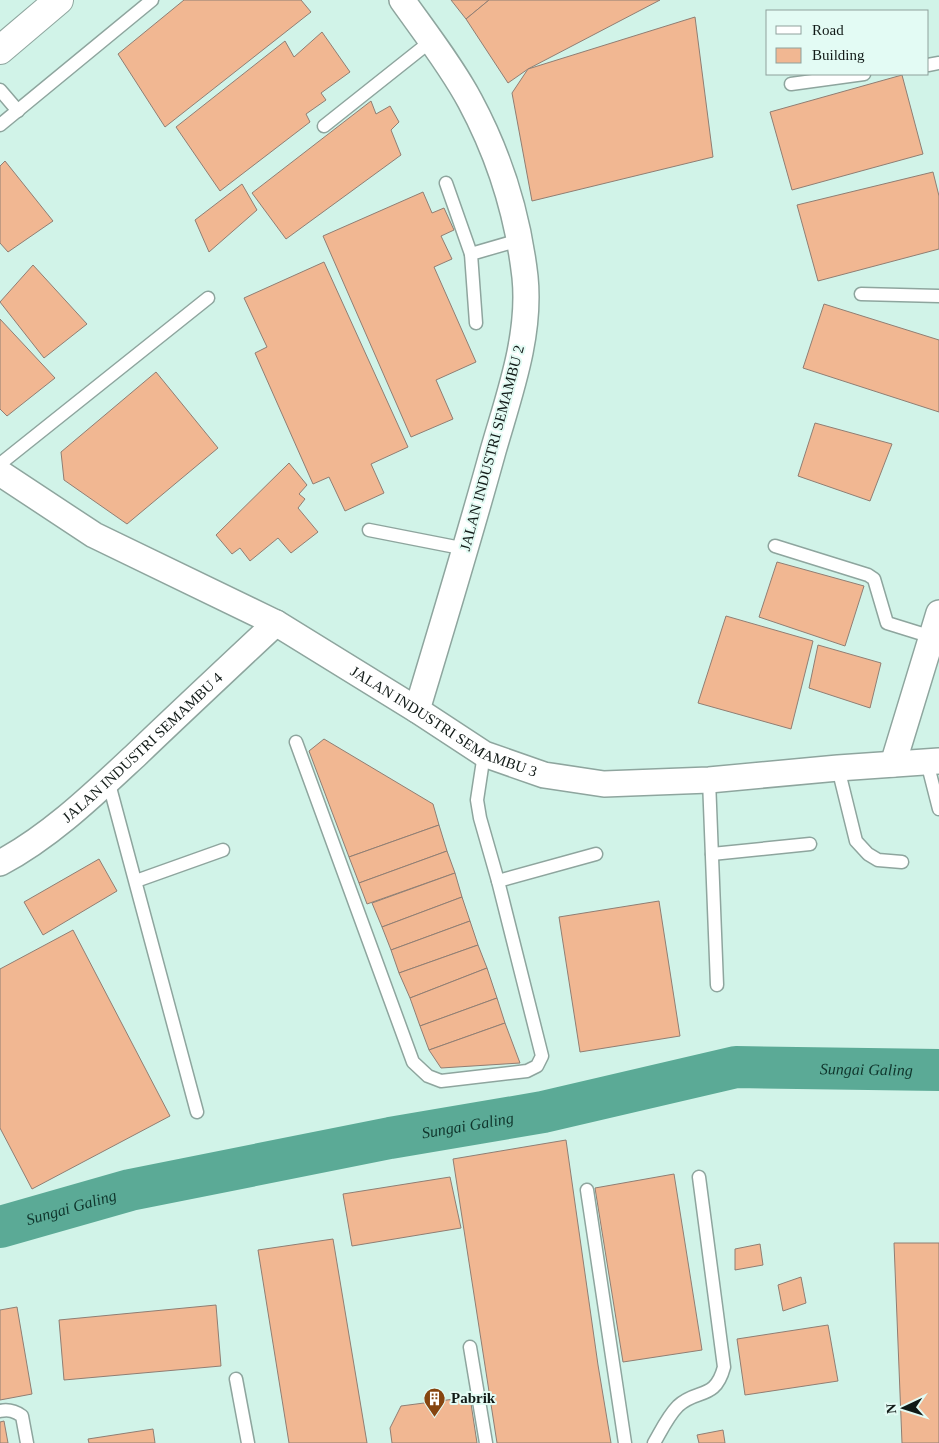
<svg xmlns="http://www.w3.org/2000/svg" width="939" height="1443" font-family="Georgia,serif">
<rect width="100%" height="100%" fill="#e3fbf4"/>
<path fill="#d1f3e8" fill-rule="evenodd" d="M0,0H939V1443H0ZM768,11H928V74H768Z"/>
<g fill="none" stroke-linecap="round" stroke-linejoin="round">
<path stroke="#5baa96" stroke-width="42" id="s1" d="M0,1227L130,1190L390,1138L543,1112L736,1067L939,1070"/>
</g>
<g fill="#f1b792" stroke="#907e73">
<polygon points="184,0 301,0 311,12 165,127 118,54"/>
<polygon points="451,0 489,0 466,19"/>
<polygon points="489,0 660,0 528,69 508,83 466,19"/>
<polygon points="695,17 713,157 532,201 512,93 528,69"/>
<polygon points="322,32 350,72 321,93 326,100 306,114 310,122 220,191 176,127 285,41 294,57"/>
<polygon points="902,75 923,154 792,190 770,112"/>
<polygon points="371,101 376,114 390,106 399,122 391,130 401,155 286,239 252,193"/>
<polygon points="5,161 53,221 8,252 0,243 0,166"/>
<polygon points="933,172 939,196 939,249 818,281 797,205"/>
<polygon points="242,184 257,210 209,252 195,220"/>
<polygon points="423,192 432,213 444,208 454,230 441,236 452,259 434,267 476,362 436,380 453,419 411,437 323,236"/>
<polygon points="324,262 408,447 371,464 384,493 345,511 329,477 313,484 255,353 267,347 244,298"/>
<polygon points="33,265 87,324 44,358 0,302"/>
<polygon points="824,304 939,340 939,412 803,368"/>
<polygon points="0,319 55,378 7,416 0,409"/>
<polygon points="156,372 218,448 127,524 64,480 61,452"/>
<polygon points="815,423 892,444 870,501 798,476"/>
<polygon points="289,463 307,485 299,494 305,499 298,508 318,532 291,553 278,538 250,561 240,548 232,554 216,535"/>
<polygon points="777,562 864,586 845,646 759,617"/>
<polygon points="726,616 813,641 791,729 698,703"/>
<polygon points="818,645 881,663 870,708 809,688"/>
<polygon points="324,739 433,804 439,825 349,857 309,751"/>
<polygon points="439,825 447,851 359,883 349,857"/>
<polygon points="447,851 455,873 367,904 359,883"/>
<polygon points="99,859 117,891 43,935 24,902"/>
<polygon points="455,873 462,897 382,927 372,903"/>
<polygon points="462,897 470,921 391,950 382,927"/>
<polygon points="659,901 680,1036 580,1052 559,917"/>
<polygon points="470,921 478,945 399,973 391,950"/>
<polygon points="73,930 170,1116 32,1189 0,1128 0,969"/>
<polygon points="478,945 487,968 410,998 399,973"/>
<polygon points="487,968 497,998 420,1026 410,998"/>
<polygon points="497,998 505,1023 429,1050 420,1026"/>
<polygon points="505,1023 520,1063 441,1068 429,1050"/>
<polygon points="566,1140 598,1365 611,1443 497,1443 453,1159"/>
<polygon points="674,1174 702,1350 623,1362 595,1188"/>
<polygon points="450,1177 461,1228 352,1246 343,1194"/>
<polygon points="333,1239 367,1443 289,1443 258,1250"/>
<polygon points="894,1243 939,1243 939,1443 902,1443"/>
<polygon points="760,1244 763,1265 735,1270 735,1249"/>
<polygon points="801,1277 806,1303 783,1311 778,1285"/>
<polygon points="216,1305 221,1366 64,1380 59,1320"/>
<polygon points="17,1307 32,1394 0,1400 0,1310"/>
<polygon points="828,1325 838,1381 745,1395 737,1339"/>
<polygon points="470,1397 477,1443 392,1443 390,1428 401,1406"/>
<polygon points="4,1421 8,1443 0,1443 0,1422"/>
<polygon points="153,1429 155,1443 89,1443 88,1439"/>
<polygon points="723,1430 725,1443 699,1443 697,1435"/>
</g>
<g fill="none" stroke-linecap="round" stroke-linejoin="round">
<defs>
<g id="lane">
<polyline points="928,65 939,63"/>
<polyline points="791,84 864,74"/>
<polyline points="0,90 18,111"/>
<polyline points="0,125 152,0"/>
<polyline points="324,126 431,41"/>
<polyline points="446,183 471,254"/>
<polyline points="861,294 939,296"/>
<polyline points="476,323 471,254 519,240"/>
<polyline points="0,464 208,298"/>
<polyline points="369,530 466,549"/>
<polyline points="775,546 868,575 874,579 887,623 932,637"/>
<polyline points="296,742 413,1062 428,1076 441,1081 527,1071 537,1066 542,1056 498,881 480,818 477,800 484,754"/>
<polyline points="927,762 939,809"/>
<polyline points="838,768 856,841 868,854 878,860 902,862"/>
<polyline points="108,780 197,1112"/>
<polyline points="709,780 717,985"/>
<polyline points="712,854 810,844"/>
<polyline points="136,881 223,850"/>
<polyline points="498,881 596,854"/>
<polyline points="587,1190 625,1443"/>
<polyline points="470,1347 486,1443"/>
<polyline points="236,1379 248,1443"/>
<path d="M0,1411C9,1409 15,1411 22,1416L27,1443"/>
<path d="M654,1443C661,1431 668,1416 678,1406C697,1388 715,1401 724,1367L699,1177"/>
</g>
<g id="street">
<path d="M402,0C424,31 452,67 470,101C499,155 518,216 525,277C531,336 509,395 493,451C469,538 443,624 417,710"/>
<path id="s2" d="M0,473L94,535L276,623L417,710L484,754L544,775L604,784L709,780L838,768L939,761"/>
<polyline points="893,764 939,613"/>
<path id="s3" d="M0,863C51,836 95,793 137,754C183,710 229,667 276,623"/>
</g>
<polyline id="secondary" points="0,50 59,0"/>
</defs>
<use href="#lane" stroke="#8ea59e" stroke-width="15"/>
<use href="#street" stroke="#8ea59e" stroke-width="28"/>
<use href="#secondary" stroke="#8ea59e" stroke-width="30"/>
<use href="#lane" stroke="#fff" stroke-width="12"/>
<use href="#street" stroke="#fff" stroke-width="25"/>
<use href="#secondary" stroke="#fff" stroke-width="28"/>
</g>
<defs>
<symbol id="building-pin" viewBox="-11 -11 22 30"><path d="M0 17L-7.5 6A9.5 9.5 0 1 1 7.5 6Z" fill="#864510" stroke="#e3fbf4"/><path d="M-4-6H4V6H1V3H-1V6H-4ZM-2.5-4.3h1.7v1.8h-1.7ZM.8-4.3h1.7v1.8H.8ZM-2.5-1h1.7V.8h-1.7ZM.8-1h1.7V.8H.8Z" fill="#fff"/></symbol>
</defs>
<g fill-rule="evenodd">
<use href="#building-pin" x="422" y="1386" width="25" height="34"/>
</g>
<g text-anchor="middle" dominant-baseline="central" stroke-width="4" stroke-linejoin="round" paint-order="stroke">
<g font-size="15" fill="#111a17" stroke="#e3fbf4">
<text transform="translate(492 448) rotate(-75)">JALAN INDUSTRI SEMAMBU 2</text>
<text stroke="none"><textPath href="#s2" startOffset="510">JALAN INDUSTRI SEMAMBU 3</textPath></text>
<text stroke="none"><textPath href="#s3" startOffset="184">JALAN INDUSTRI SEMAMBU 4</textPath></text>
</g>
<g font-size="15" font-weight="bold" fill="#111a17" stroke="#e3fbf4" text-anchor="start">
<text x="451" y="1398">Pabrik</text>
</g>
<g font-size="16" font-style="italic" fill="#0f352c" stroke="#e3fbf4">
<text stroke="none"><textPath href="#s1" startOffset="884">Sungai Galing</textPath></text>
<text stroke="none"><textPath href="#s1" startOffset="479">Sungai Galing</textPath></text>
<text stroke="none"><textPath href="#s1" startOffset="74">Sungai Galing</textPath></text>
</g>
</g>
<rect x="766" y="10" width="162" height="65" fill="#e3fbf4" stroke="#8fa19c"/>
<rect x="776" y="26" width="25" height="8" fill="#ffffff" stroke="#8fa19c"/>
<text x="812" y="35" font-size="15" fill="#111a17">Road</text>
<rect x="776" y="48" width="25" height="15" fill="#f1b792" stroke="#8fa19c"/>
<text x="812" y="60" font-size="15" fill="#111a17">Building</text>
<g transform="translate(904 1408) rotate(266)" stroke="#e3fbf4" stroke-width="4" paint-order="stroke">
<path d="M0-4L9 19L0 12L-9 19Z" fill="#111a17"/>
<text y="-8" font-size="14" font-weight="bold" text-anchor="middle" fill="#111a17">N</text>
</g>
</svg>
